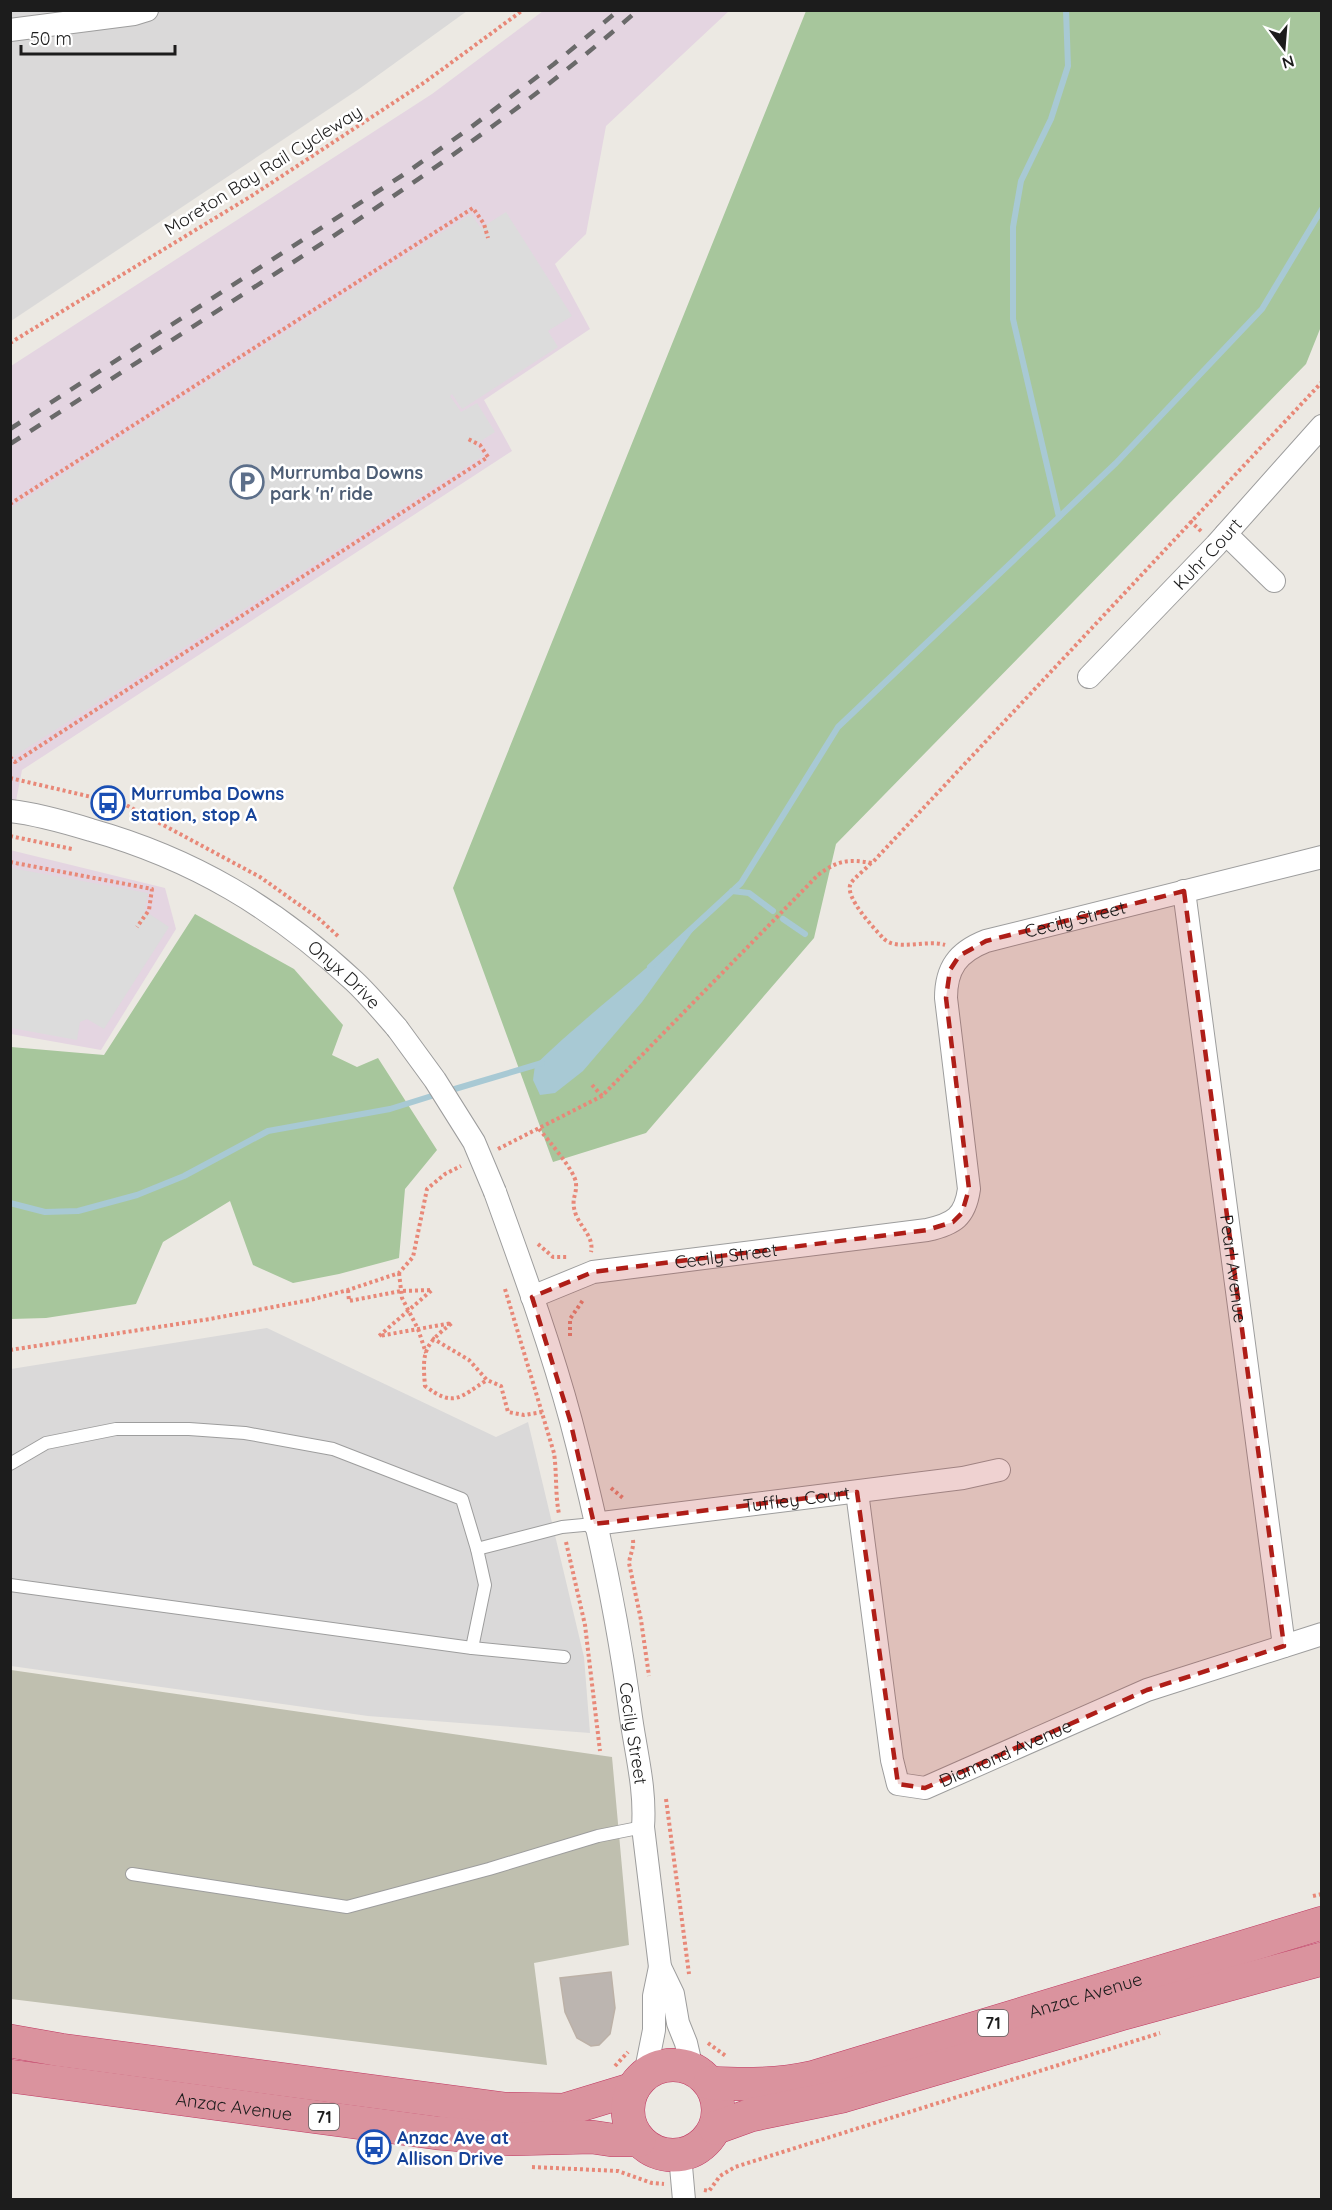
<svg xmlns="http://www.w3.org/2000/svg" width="1332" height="2210" font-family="Quicksand,sans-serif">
<rect width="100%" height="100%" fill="#ece9e3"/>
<g fill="#dad9d9">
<polygon points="11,11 467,11 359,89 11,321"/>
<polygon points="267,1328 496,1437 528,1422 584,1657 590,1733 368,1716 11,1666 11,1369"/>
</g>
<g fill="#e4d5e1">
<polygon points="543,11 729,11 606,126 586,234 555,264 590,329 484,400 512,451 22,770 11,827 11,366 432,94"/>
<polygon points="10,850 165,888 176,929 101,1050 11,1034"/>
</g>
<polygon fill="#bfbfaf" points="11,1670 612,1757 629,1945 534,1963 547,2065 11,1999"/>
<g fill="#a7c69c">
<polygon points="806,11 1321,11 1322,324 1306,364 836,844 814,938 646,1133 553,1162 453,888"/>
<polygon points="195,914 294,969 343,1025 332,1055 357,1067 378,1058 437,1150 405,1189 399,1258 339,1274 293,1283 253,1265 230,1201 163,1242 136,1304 46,1318 11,1319 11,1047 104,1055"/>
</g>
<g fill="#dcdcdc">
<polygon points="506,212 572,316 548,331 558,347 462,409 452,394 450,396 461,412 477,403 495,432 476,444 483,456 13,757 10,752 11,508 471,214 481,228"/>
<polygon points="11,868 148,893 145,911 169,927 104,1029 87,1019 80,1022 77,1040 11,1028"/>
</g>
<path fill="#a8c9d4" d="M701,920L642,1002L583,1071L555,1093L540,1095L533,1080L535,1065C588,1014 647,970 701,920Z"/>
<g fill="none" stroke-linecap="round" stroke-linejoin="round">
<g stroke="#a8c9d4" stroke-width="6">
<polyline points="1059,517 1013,319 1013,227 1021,181 1051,119 1068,66 1066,10"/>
<polyline points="732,891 749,893 773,911"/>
<polyline points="783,919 805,934"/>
<polyline points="650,967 741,883 838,727 1116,463 1262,309 1322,209"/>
<polyline points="448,1091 542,1063"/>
<polyline points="10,1203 45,1212 78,1211 137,1195 184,1176 268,1131 390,1109 438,1094"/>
</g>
</g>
<polygon fill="#bcb5b0" stroke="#bcb1a7" stroke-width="1.5" points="611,1972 615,2008 610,2034 599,2045 591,2046 577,2038 565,2012 560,1978"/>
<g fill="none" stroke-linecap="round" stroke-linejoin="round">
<defs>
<g id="lane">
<polyline points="10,1464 46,1443 116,1429 189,1429 245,1433 333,1449 462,1499 477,1549 485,1585 472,1648"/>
<polyline points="477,1549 562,1527 594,1524"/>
<polyline points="10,1585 472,1648 564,1657"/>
<polyline points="132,1874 347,1907 489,1869 598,1836 643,1827"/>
</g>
<g id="street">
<polyline points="10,30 134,14 147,10"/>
<polyline points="1226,534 1274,581"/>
<path id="s1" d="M1089,677L1216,545L1322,426"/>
<path id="s2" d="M10,811C37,814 65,822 91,830C194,859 275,908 354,981C369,995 383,1012 397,1028"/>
<path id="s3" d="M1184,891L1284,1646"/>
<path id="s4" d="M495,1192C522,1267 550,1343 571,1421C596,1516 617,1613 630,1710C635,1750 646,1787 643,1827L660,1967L673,1994L678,2023L686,2043L692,2069"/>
<path id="s5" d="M532,1297L593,1272L927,1230C954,1224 965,1217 969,1189L946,998C946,968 958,952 986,941L1322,857"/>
<path id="s6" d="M857,1492L892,1760L898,1784L925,1788L1147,1690L1322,1634"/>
<path id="s7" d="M594,1524L963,1478L999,1470"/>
<polyline points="645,2075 654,2030 654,1996 660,1967"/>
<polyline points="680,2155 684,2200"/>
</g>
<g id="highway">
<polyline points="10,2041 61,2050 505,2109 564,2110 633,2089"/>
<circle cx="673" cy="2110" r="45"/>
<path id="s8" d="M10,2076L437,2133L511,2139L592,2137L612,2140H639"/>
<path id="s9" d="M710,2083C746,2085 778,2085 814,2077L1322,1923"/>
<polyline points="715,2128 751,2115 843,2096 1121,2014 1322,1959"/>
</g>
</defs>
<use href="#lane" stroke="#9d9d9d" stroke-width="14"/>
<use href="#street" stroke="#9d9d9d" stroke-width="24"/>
<use href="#highway" stroke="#c03962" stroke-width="34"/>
<g stroke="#e88878" stroke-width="4" stroke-dasharray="3 3" stroke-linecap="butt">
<polyline points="10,343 253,195 425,82 523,10"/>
<polyline points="10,504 473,208 484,224 488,238"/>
<polyline points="1190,521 1202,532"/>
<polyline points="10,757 15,762 488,457 480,445 466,438"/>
<polyline points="10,778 126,805 260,877 318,918 338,936"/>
<polyline points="10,836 72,849"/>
<polyline points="10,862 152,889 149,910 137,927"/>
<path d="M871,863C865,870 856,876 851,883C843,896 874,928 883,938C896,952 926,939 945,945"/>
<polyline points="592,1085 602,1096"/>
<path d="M539,1129C548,1140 575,1171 576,1183C577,1197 570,1198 576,1215C582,1229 594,1237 591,1252"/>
<path d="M498,1149L602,1096L818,875C838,860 848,859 872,863L1322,382"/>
<polyline points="538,1244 553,1257 569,1257"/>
<polyline points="399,1273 402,1298 418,1329 426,1353"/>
<path d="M505,1289L554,1453C557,1474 555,1494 559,1514"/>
<path d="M348,1290L349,1301L401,1291L432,1290L379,1336L452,1323C424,1345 422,1351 425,1386C454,1408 460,1397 487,1380"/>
<polyline points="570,1336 570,1319 583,1300"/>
<polyline points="432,1338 469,1360 487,1380 501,1386 508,1412 524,1415 542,1412"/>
<polyline points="10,1350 210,1319 310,1300 348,1290 399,1273 413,1257 427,1189 445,1174 461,1166"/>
<polyline points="611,1488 623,1498"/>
<path d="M633,1540C634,1548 630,1555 629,1563L641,1620L649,1676"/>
<polyline points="566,1542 585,1625 600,1751"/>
<polyline points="666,1799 689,1974"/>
<polyline points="1313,1896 1322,1894"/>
<polyline points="708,2043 726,2056"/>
<polyline points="615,2066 628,2052"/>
<polyline points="532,2167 618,2171 652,2183 664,2184"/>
<polyline points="704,2190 709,2191 720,2176 735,2167 1160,2033"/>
</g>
<use href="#lane" stroke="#fff" stroke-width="12"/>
<use href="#street" stroke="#fff" stroke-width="22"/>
<use href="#highway" stroke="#da939e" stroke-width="33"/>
<g stroke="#6a6a6a" stroke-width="4.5" stroke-dasharray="12 12" stroke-linecap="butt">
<polyline points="10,429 403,175 470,128 554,64 619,10"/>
<path d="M10,444C96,389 181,334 267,279C395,197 523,111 638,10"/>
</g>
<defs>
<polyline id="street-bridge" points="397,1028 435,1080 474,1142 495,1192"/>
</defs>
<use href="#street-bridge" stroke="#9d9d9d" stroke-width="24" stroke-linecap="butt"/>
<use href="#street-bridge" stroke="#fff" stroke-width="22"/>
</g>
<path fill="#af1e18" fill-opacity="0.2" stroke="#af1e18" stroke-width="4.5" stroke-dasharray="12 8" stroke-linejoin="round" d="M1184,891L1284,1646L1147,1690L925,1788L898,1784L857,1492L594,1524L570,1420L532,1297L593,1272L927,1230L953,1222L962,1213L969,1189L946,998L950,970L959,956L986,941Z"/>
<defs>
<symbol id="parking-ring" viewBox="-11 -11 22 22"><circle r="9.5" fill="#fff" stroke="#5c6f8a" stroke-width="1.5"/><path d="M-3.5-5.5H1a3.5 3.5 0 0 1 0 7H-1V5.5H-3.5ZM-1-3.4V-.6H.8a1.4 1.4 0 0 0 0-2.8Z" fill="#5c6f8a"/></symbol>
<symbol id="bus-ring" viewBox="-11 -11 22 22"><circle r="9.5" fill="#fff" stroke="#1a4fb4" stroke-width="1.5"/><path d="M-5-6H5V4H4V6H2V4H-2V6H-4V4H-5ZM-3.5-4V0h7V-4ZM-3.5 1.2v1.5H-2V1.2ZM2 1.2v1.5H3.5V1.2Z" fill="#1a4fb4"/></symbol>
</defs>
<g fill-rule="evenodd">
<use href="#parking-ring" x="228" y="463" width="38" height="38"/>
<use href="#bus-ring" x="89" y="784" width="38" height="38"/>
<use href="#bus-ring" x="355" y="2128" width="38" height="38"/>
</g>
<g text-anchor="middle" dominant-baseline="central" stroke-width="5" stroke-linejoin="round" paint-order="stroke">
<g fill="#fff" stroke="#606060" stroke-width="1.5">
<rect x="978" y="2010" width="30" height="26" rx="4.5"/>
<rect x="309" y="2104" width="30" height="26" rx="4.5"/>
</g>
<g font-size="16" font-weight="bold" fill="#1c1c1c">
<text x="993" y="2023">71</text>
<text x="324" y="2117">71</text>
</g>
<g font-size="18" fill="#1c1c1c" stroke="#fff">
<text transform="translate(263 170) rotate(-32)">Moreton Bay Rail Cycleway</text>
<text stroke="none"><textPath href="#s1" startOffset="171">Kuhr Court</textPath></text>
<text stroke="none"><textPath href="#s5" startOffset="826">Cecily Street</textPath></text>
<text stroke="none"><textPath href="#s2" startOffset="378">Onyx Drive</textPath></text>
<text stroke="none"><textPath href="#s5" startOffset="200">Cecily Street</textPath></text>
<text stroke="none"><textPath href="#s3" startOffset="381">Pearl Avenue</textPath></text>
<text stroke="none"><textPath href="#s7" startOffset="204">Tuffley Court</textPath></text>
<text stroke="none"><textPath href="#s4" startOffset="560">Cecily Street</textPath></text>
<text stroke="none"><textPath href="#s6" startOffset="410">Diamond Avenue</textPath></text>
<text stroke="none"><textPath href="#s9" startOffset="388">Anzac Avenue</textPath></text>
<text stroke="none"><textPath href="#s8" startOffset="226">Anzac Avenue</textPath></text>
</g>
<g font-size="18" font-weight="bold" fill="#4e5e75" stroke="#fff" text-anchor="start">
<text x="270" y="472">Murrumba Downs<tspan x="270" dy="21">park 'n' ride</tspan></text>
</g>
<g font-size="18" font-weight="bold" fill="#164399" stroke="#fff" text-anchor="start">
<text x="131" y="793">Murrumba Downs<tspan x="131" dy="21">station, stop A</tspan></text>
<text x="397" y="2137">Anzac Ave at<tspan x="397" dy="21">Allison Drive</tspan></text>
</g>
</g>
<rect width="1332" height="2210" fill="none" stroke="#1c1c1c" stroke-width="24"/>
<g transform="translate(1284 48) rotate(164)" stroke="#ffffff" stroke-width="4.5" paint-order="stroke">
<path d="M0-4.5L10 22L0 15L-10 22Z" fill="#1c1c1c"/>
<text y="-9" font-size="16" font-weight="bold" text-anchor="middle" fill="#1c1c1c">N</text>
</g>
<path d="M21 45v9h154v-9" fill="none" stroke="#1c1c1c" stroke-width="3"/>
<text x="30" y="45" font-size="18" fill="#1c1c1c" stroke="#ffffff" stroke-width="4.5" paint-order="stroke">50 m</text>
</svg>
